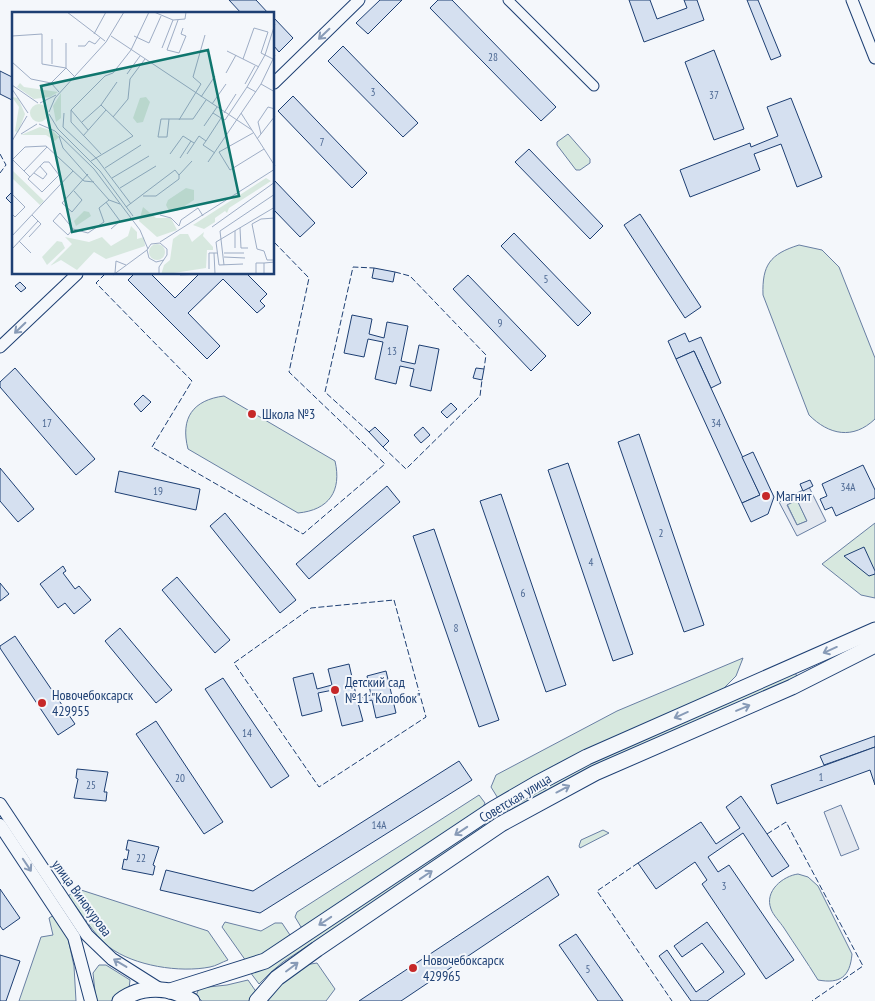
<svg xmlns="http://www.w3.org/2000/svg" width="875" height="1001" font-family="'PT Sans Narrow',sans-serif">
<rect width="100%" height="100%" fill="#f4f7fb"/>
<g fill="#d7e8df" stroke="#687fa3">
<polygon points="568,134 590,159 590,163 580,170 576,170 557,145 557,142"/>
<path d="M799,245L822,250L839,267L875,358V419C853,440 829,435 809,415L763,295C762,265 770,254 799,245Z"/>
<path d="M224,396L335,461C342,491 329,510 298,513L188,449C180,418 193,400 224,396Z"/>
<polygon points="797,499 807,521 797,525 787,504"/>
<polygon points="875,523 875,598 861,595 822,564"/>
<polygon points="743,658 736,676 720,692 499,800 491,787 496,775 617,711"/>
<polygon points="795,672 797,677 506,815 503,811 590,762"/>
<polygon points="479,795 485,803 480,813 308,928 301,927 295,917 297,912"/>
<polygon points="490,818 493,824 283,962 270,973 259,984 250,972"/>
<polygon points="603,830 609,833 580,848 579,846 581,840"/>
<path d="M798,874L808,877L818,886L852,954C850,977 840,984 818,980C807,962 795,945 784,928C780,922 773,915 771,909C764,891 783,876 798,874Z"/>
<path d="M78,889L208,931L228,960C222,962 216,966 210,967C180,973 134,966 109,947C93,934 81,912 68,896Z"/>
<polygon points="56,914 67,934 74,966 76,1001 19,1001 41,937 53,935 49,918"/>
<polygon points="225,922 261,931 275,923 282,923 290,935 287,943 262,956 246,961 222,927"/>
<polygon points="317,963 335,989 326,1001 262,1001 299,966"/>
<polygon points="99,965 106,965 130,980 129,989 111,1001 96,1001 93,973"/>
<polygon points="248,980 257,993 250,1001 202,1001 196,996 199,988 227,985"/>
</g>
<g fill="#e3e8f0" stroke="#687fa3" fill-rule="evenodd">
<path d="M809,487L826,521L797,536L779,502ZM797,500L807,521L797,525L787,505Z"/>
<polygon points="841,805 859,849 841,856 824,812"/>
</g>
<g fill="#d5e0f0" stroke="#1d3f73">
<polygon points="229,0 256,0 269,14 242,14"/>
<polygon points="380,0 402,0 368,34 356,23"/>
<polygon points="438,0 452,0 556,107 541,121 430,8"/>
<polygon points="629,0 650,0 657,19 687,8 684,0 697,0 704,20 644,42"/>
<polygon points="747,0 758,0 781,56 771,60"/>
<polygon points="274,18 293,38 279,52 274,46"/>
<polygon points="343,46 418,123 403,137 328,61"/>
<polygon points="714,50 744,129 714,140 685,62"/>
<polygon points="0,71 14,78 14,101 0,94"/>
<polygon points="293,96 367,173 352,188 278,111"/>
<polygon points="791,98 822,177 797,187 781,144 754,154 760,170 690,197 680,170 750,143 751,147 778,136 767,107"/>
<polygon points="529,149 603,226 590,239 515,162"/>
<polygon points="274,180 315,223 300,237 274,210"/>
<polygon points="14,190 14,206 6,198"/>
<polygon points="640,214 701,307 685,318 624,225"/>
<polygon points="514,233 591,313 578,326 501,246"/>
<polygon points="374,268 395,272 393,282 372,278"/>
<polygon points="134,274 151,274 175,298 199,274 247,274 267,294 260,301 265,306 257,313 223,279 188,313 220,346 207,359 128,280"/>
<polygon points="468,275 546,356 531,371 453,289"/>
<polygon points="20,282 26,288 21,292 15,286"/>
<polygon points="352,315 372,319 369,334 384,338 387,322 408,326 401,361 415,364 419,345 439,349 431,391 410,386 414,369 400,366 396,384 375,379 383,342 368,339 364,357 344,353"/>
<polygon points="685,333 689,342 701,337 721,383 711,388 694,351 676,359 668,341"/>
<polygon points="694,351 760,495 742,503 676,359"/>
<polygon points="15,368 95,459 76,475 0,387 0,382"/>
<polygon points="476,368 484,369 482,380 473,378"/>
<polygon points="143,395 151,402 141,412 134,404"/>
<polygon points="451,403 457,409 447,418 441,412"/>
<polygon points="375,427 389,441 383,447 369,432"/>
<polygon points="423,427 430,435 421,443 414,435"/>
<polygon points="639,434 704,625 684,632 618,442"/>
<polygon points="753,452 774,497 768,514 751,522 742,503 760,495 742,457"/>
<polygon points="568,463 633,654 613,661 548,470"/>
<polygon points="863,465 875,490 875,498 836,516 832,507 825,510 820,499 827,496 822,484"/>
<polygon points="0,468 34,509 18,522 0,501"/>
<polygon points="119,471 200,489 196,510 115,492"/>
<polygon points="810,480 813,486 803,491 800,484"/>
<polygon points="387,486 400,502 309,579 296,564"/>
<polygon points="501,494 566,685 546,692 480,501"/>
<polygon points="225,513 296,600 280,613 210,526"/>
<polygon points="434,529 499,720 479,727 413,536"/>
<polygon points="864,547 875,571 875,574 869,576 844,556"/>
<polygon points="63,566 66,571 63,573 75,589 79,586 91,600 74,614 65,603 58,608 40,584"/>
<polygon points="177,577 230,640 215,653 162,590"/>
<polygon points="0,583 9,594 0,601"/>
<polygon points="120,628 172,690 156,703 105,641"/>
<polygon points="15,636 75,724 58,735 0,648 0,646"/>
<polygon points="349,664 357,699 371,695 367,676 386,671 396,713 376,718 372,700 358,703 363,721 342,726 333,690 318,693 322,711 302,716 293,678 313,673 317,689 332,685 328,669"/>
<polygon points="223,678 289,776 271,788 205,689"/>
<polygon points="156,721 223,822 204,834 136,734"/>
<polygon points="875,736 875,747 824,765 820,756"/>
<polygon points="875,747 875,785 870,770 777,804 771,785"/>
<polygon points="459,761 472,780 260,913 160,890 166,870 253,891"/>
<polygon points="77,769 108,772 104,792 107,792 106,801 74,798 78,779 76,778"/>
<polygon points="741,796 789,866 772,877 743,833 708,857 718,872 729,865 794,960 766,979 702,884 707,880 695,862 656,889 638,863 701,822 716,844 740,828 726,807"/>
<polygon points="128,840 159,847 153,865 155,866 153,875 122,869 124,859 127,860 129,850 126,850"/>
<polygon points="548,876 559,895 401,1001 359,1001"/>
<polygon points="0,889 20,918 3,930 0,926"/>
<polygon points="707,922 745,974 707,1001 691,1001 659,956 667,950 696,992 724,972 702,943 682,957 674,946"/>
<polygon points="576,934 623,1001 598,1001 582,978 559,945"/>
<polygon points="0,955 20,961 6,1001 0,1001"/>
</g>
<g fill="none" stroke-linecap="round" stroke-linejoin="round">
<defs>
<polyline id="minor" points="508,0 594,86"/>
<g id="tertiary">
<polyline points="852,0 875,58"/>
<polyline points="274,83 359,0"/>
<polyline points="0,347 77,274"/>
</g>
<g id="secondary">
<polyline points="0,804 87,935 112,959 161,990"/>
<polyline points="0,825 74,937 91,1001"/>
</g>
<g id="primary">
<polyline points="170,991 265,961 493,809 536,784 587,757 875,630"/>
<path d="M120,1001C141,985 171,986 192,1001"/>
<polyline points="257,1001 277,978 317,949 501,824 595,773 792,687 875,645"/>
</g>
</defs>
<use href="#minor" stroke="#1d3f73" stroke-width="11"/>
<use href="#tertiary" stroke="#1d3f73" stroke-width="13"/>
<use href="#secondary" stroke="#1d3f73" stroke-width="14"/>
<use href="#primary" stroke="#1d3f73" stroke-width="17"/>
<use href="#minor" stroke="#f4f7fb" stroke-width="9"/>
<use href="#tertiary" stroke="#f4f7fb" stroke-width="11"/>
<use href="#secondary" stroke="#f4f7fb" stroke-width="12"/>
<use href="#primary" stroke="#f4f7fb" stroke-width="15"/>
<g stroke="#1d3f73" stroke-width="1" stroke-dasharray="6 2.5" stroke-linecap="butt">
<polyline points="0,154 6,165 0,173"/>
<polyline points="395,272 410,276 486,355 484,369"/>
<polyline points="105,274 96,283 192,381 152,447 303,534 385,464 289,372 309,278 274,242"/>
<polyline points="369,432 325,392 353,267 374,268"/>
<polyline points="383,447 406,469 480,396 482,380"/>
<polygon points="394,600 426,717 319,787 234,663 311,608"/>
<polyline points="767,834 786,822 863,966 812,1001"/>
<polyline points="638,863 597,891 672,1001"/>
</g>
</g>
<defs><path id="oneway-shaft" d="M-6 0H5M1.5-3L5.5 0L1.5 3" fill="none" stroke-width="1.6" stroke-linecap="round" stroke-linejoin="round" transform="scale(1.25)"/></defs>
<g stroke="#889bb7">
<use href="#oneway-shaft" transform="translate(324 34) rotate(136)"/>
<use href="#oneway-shaft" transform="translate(20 328) rotate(136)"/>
<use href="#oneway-shaft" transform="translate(830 650) rotate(156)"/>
<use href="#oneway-shaft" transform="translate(743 708) rotate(-23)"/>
<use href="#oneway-shaft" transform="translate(681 715) rotate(156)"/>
<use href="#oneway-shaft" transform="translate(563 789) rotate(-28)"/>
<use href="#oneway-shaft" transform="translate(461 831) rotate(146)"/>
<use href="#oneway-shaft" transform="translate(27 865) rotate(56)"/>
<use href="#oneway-shaft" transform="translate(426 875) rotate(-34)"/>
<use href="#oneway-shaft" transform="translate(325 921) rotate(146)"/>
<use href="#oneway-shaft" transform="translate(120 963) rotate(-149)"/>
<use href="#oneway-shaft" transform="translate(292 967) rotate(-37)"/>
</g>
<g fill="#c62828" stroke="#f4f7fb" stroke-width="2">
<circle cx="252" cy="414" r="5"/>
<circle cx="766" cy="496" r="5"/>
<circle cx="335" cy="690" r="5"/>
<circle cx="42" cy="703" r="5"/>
<circle cx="413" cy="968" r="5"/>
</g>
<g text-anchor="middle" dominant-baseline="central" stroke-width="4" stroke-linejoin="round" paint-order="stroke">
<g font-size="11" fill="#4b6792">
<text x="493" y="57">28</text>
<text x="373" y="92">3</text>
<text x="714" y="95">37</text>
<text x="322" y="142">7</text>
<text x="546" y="279">5</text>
<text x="500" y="323">9</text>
<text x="392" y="351">13</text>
<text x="47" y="423">17</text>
<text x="716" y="423">34</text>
<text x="848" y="487">34А</text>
<text x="158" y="491">19</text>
<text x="661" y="533">2</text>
<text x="591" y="562">4</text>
<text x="523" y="593">6</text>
<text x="456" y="628">8</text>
<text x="247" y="733">14</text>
<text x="821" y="777">1</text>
<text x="180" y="778">20</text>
<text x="91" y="785">25</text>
<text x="379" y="825">14А</text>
<text x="141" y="858">22</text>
<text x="724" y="886">3</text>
<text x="588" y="969">5</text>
</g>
<g font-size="14" fill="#1d3f73" stroke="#f4f7fb" text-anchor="start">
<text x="262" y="414">Школа №3</text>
<text x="776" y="496">Магнит</text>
<text x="345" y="682">Детский сад<tspan x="345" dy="16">№11 "Колобок"</tspan></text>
<text x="52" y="695">Новочебоксарск<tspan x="52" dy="16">429955</tspan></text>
<text x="423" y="960">Новочебоксарск<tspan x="423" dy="16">429965</tspan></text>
</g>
<g font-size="14" fill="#1d3f73" stroke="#f4f7fb">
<text transform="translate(515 798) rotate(-31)">Советская улица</text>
<text transform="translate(82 898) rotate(54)">улица Винокурова</text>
</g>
</g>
<g transform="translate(12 12)">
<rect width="262" height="262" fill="#f4f7fb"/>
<path d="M8,71L12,75L46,80L38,85L22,87L5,75ZM49,81V106L44,110L41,94ZM0,85L6,86L13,102L6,121L3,119L7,95ZM134,85L138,90L131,110L125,111L121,106L128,86ZM18 101a9 9 0 1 1 18 0a9 9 0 1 1-18 0ZM28,115L41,119L47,125L43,129L34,123H9ZM0,158L32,189L28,193L0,166ZM254,166L259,169L217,196L215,201L213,199L203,206V210L192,217L181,213ZM174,176L182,178V188L165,199H157L154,193L156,188ZM131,195L144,206H159L165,218L145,225L127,209ZM72,199L77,200L79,204L64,214L62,209ZM119,214L125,220V227L132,225L133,234L94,247L82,240L65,258L49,248L38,254L60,232L53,225L77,230L90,225L99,234L116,224ZM192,220L191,224L201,235V238H195L194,256L149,263L152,253L158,248L161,227L168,222H176L180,230ZM45,229L50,230L53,236L35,253L30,245ZM137 240a8 8 0 1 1 16 0a8 8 0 1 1-16 0Z" fill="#d7e8df"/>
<path fill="none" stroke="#9eadc5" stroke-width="1" d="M55,0L93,29M142,0L161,8L173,7L174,0M166,8L155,38L167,41L174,24L169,22L171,16M82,22L94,0M0,24L30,22V52L54,56M99,24L240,118M122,24L137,31L149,4M40,27V52M54,31V56L62,64M66,34H73L77,29L83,32L88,26M150,36L161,8M215,39L247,55M231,47L242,16L256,20L249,41L261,47M0,50L19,67L39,71L47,80M214,61L224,43M115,62L128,44M39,71L54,56M233,72L243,54M249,72L263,80M0,73L26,91M235,75L253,43L263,12M0,77L16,101M189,85L203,64M28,91L44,83M200,92L214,72M59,98L76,118M37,100L43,86L94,30L112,0M52,101L51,115L85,147L119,192M212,101L224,82M229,101L263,154M37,102L46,117L88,159L121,204M101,105L116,87L118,67L133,47M209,106L213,108L235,75L244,80M157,107H149L146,125H155L157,107H181L194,88M167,108L189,72L181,65L193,23M70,110L89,93M27,112L43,119L82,157L128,218L136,237M192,114L205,95M9,122L25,112M249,122L246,110L256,95L263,97M47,124L51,136L97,188L108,192M71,124L94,98M245,127L263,104M0,129L15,104M194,129L209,106L201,101M207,140L218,158L252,137M207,140L241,121M89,142L59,110V98L93,64L101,61L119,38L137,0M158,142L171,124L182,131M175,142L187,124L194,129L191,133L203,141M168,146L179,129M0,148L13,135L34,134L72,169L82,170M1,148L18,165M79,149L121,124L89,93L105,70M32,150H37L47,163L30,180L16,167ZM196,150L249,72L263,43M93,156L129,133M12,159L35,135M22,161L31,167L35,162L28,154M100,166L137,144M108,176L144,154M62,179L70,188L60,200L50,191L76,162M0,182L13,195L3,205L0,202M131,184H144L167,167V163M94,190L108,209L99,217M114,195L163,158L167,163L180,149M148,203L159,206L167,214M263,206L249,207L240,212L245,237L252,239L255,248H263M167,214L169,208L186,196L191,204M200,215L263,170M228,216L229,236H236M61,217L56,223L41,209L48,201L61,217L76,221L92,210L87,196L97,188M223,219V236M0,224L61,159M17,225L29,212L20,203M7,229L19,241M148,230L263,157M1,236L26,209M202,241L203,262M212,241H232M212,245L233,246M231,252L207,253L204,230L263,195M212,253L208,219L263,182M197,257V241H205M103,261L104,249L114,253M101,263L135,238M147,263V255L155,243V237L148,231L139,232L135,238L137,246L144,250L152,248M168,263L203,262M244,263V251H252M252,263V251L263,250"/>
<path fill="#0f766e" fill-opacity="0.15" stroke="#0f766e" stroke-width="2.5" d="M196,38L227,184L60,220L29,74Z"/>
<rect width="262" height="262" fill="none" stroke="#1d3f73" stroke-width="2.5"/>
</g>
</svg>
